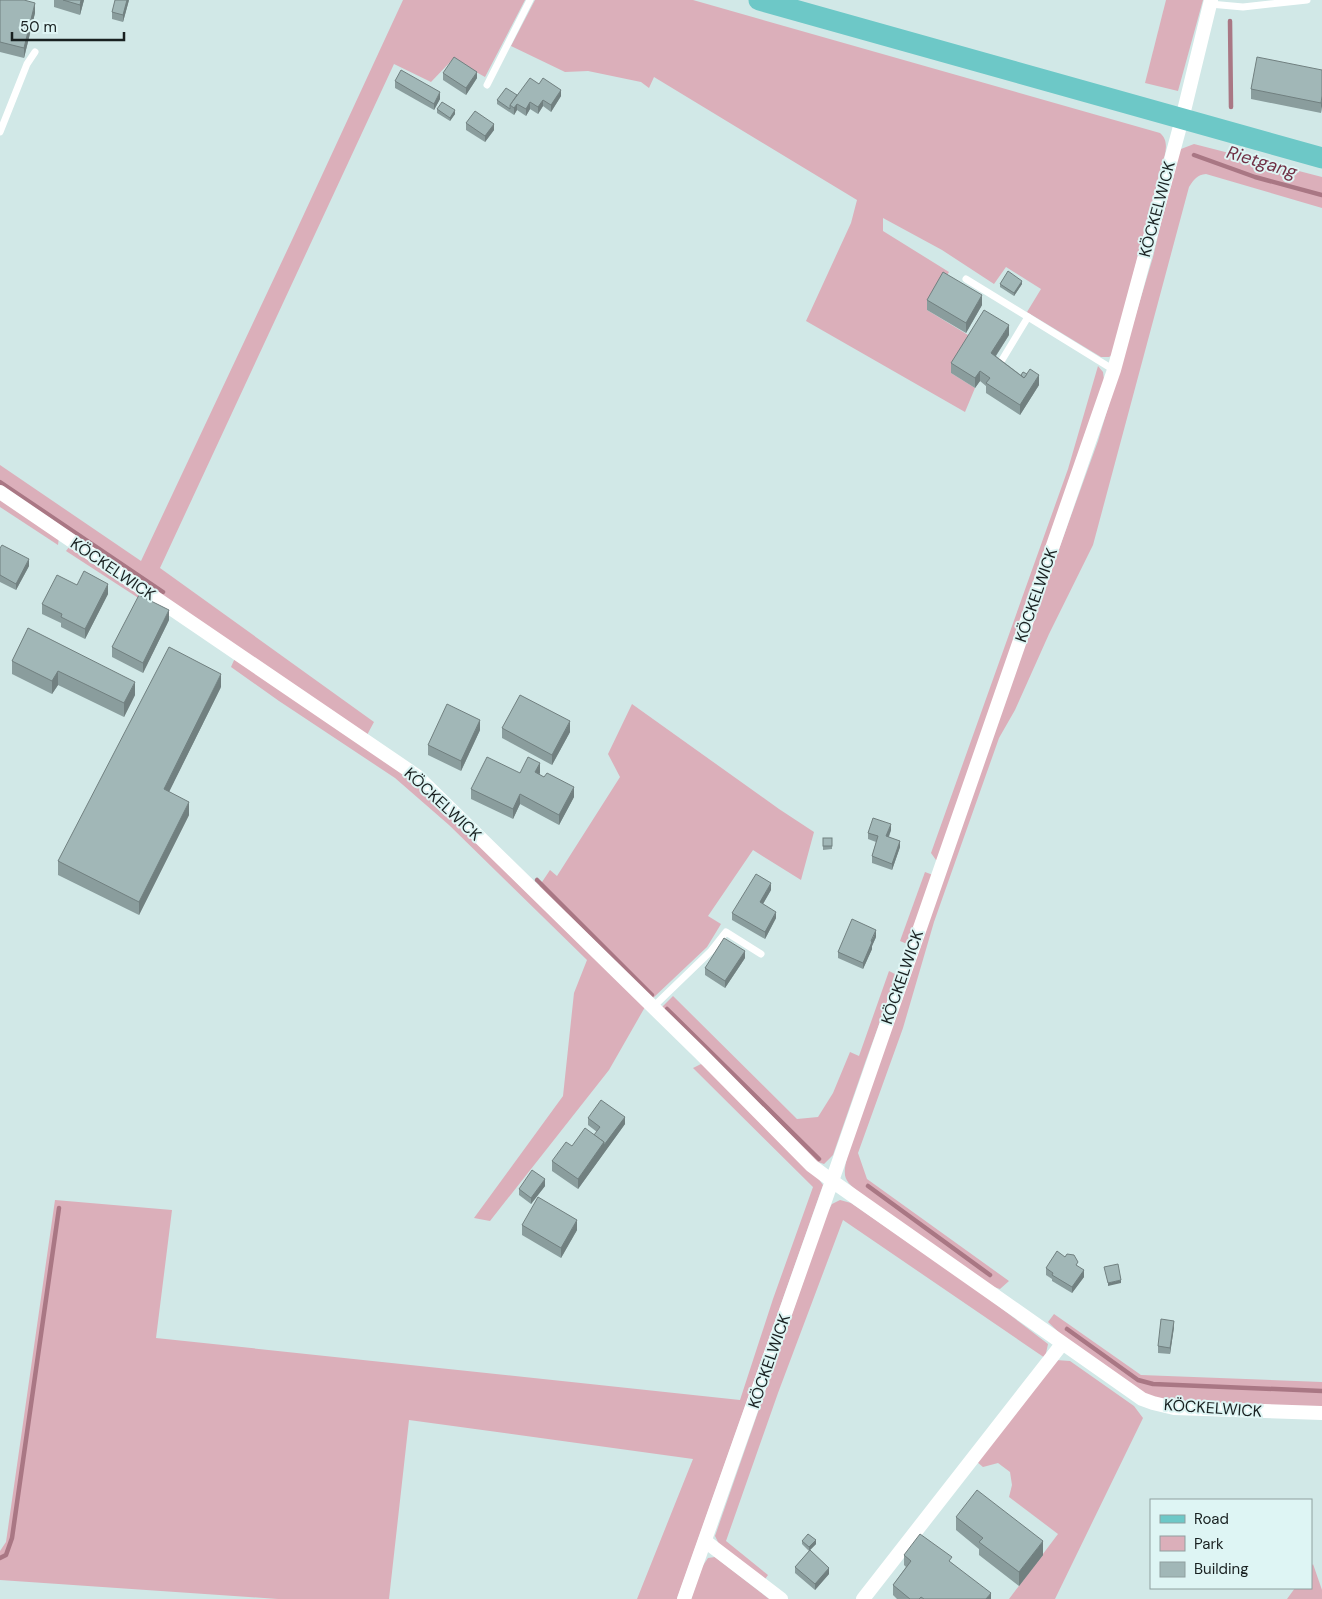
<svg xmlns="http://www.w3.org/2000/svg" width="1322" height="1599" font-family="'DM Sans',sans-serif">
<rect width="100%" height="100%" fill="#d1e8e7"/>
<g fill="#dbafba">
<polygon points="403,0 525,0 485,77 453,59 431,82 394,64 160,568 374,722 367,735 0,487 0,465 141,561 292,240"/>
<path d="M535,0H693L1160,133C1170,141 1165,155 1162,165L1112,355L1109,357H1101L1027,312L1041,289L1006,267L994,284L942,250L883,218V231L949,272L927,310L973,338L951,373L975,388L965,412L806,321L851,223L857,200L654,77L649,88L641,82L588,71L565,72L511,46Z"/>
<polygon points="1166,0 1203,0 1178,91 1145,83"/>
<path d="M1194,144L1322,177V208L1206,174C1197,175 1194,179 1189,187L1093,545L1049,634L1015,710L999,738L934,922L903,1028L858,1153L867,1179L1009,1281L1000,1289L988,1285L863,1196C843,1179 842,1179 848,1153L1046,585L1098,441L1153,257L1177,156L1181,149Z"/>
<polygon points="1098,366 1103,372 1104,380 938,861 936,860 931,853 1068,469"/>
<polygon points="0,498 59,537 58,545 0,507"/>
<polygon points="69,547 146,596 143,601 66,551"/>
<polygon points="235,658 395,767 446,808 645,1007 609,1070 490,1221 474,1218 563,1096 574,993 587,960 449,825 395,778 279,701 231,667"/>
<polygon points="632,704 779,809 814,832 801,880 753,850 708,916 721,924 707,947 652,999 538,888 550,870 557,876 620,777 608,754"/>
<polygon points="925,872 933,875 909,943 907,944 900,941"/>
<polygon points="889,971 897,975 866,1060 833,1155 824,1164 815,1161 660,1009 673,996 797,1119 818,1117 833,1093 850,1052 859,1056"/>
<polygon points="701,1064 706,1066 818,1178 823,1185 677,1599 637,1599 693,1459 409,1420 389,1599 278,1599 0,1580 0,1551 6,1542 55,1200 172,1210 156,1338 740,1400 773,1299 813,1187 693,1068"/>
<polygon points="840,1200 851,1203 980,1292 1048,1344 1045,1358 843,1220 778,1393 726,1541 768,1575 763,1582 720,1546 715,1536 827,1213 832,1204"/>
<polygon points="1054,1314 1141,1375 1322,1382 1322,1407 1179,1403 1148,1396 1069,1342 1048,1322"/>
<polygon points="1056,1360 1070,1361 1134,1406 1143,1418 1055,1599 1009,1599 1058,1534 1009,1497 1012,1485 1010,1472 998,1463 983,1467 977,1462"/>
<polygon points="715,1557 769,1599 691,1599 702,1567 708,1558"/>
<polygon points="1313,1564 1322,1590 1322,1599 1287,1599 1295,1588 1311,1588 1311,1567"/>
</g>
<g fill="none" stroke-linecap="round" stroke-linejoin="round">
<g stroke="#a97784" stroke-width="4.5">
<polyline points="1230,21 1231,107"/>
<polyline points="1194,155 1255,177 1322,195"/>
<polyline points="0,482 163,592"/>
<polyline points="537,880 652,995"/>
<polyline points="667,1009 819,1159"/>
<polyline points="868,1186 990,1275"/>
<polyline points="1067,1329 1138,1380 1153,1384 1322,1391"/>
<polyline points="0,1558 6,1555 12,1538 59,1208"/>
</g>
<g stroke="#fff" stroke-width="7">
<polyline points="1210,4 1243,7 1307,0"/>
<polyline points="487,85 530,0"/>
<polyline points="0,132 27,64 35,52"/>
<polyline points="966,279 1028,317"/>
<polyline points="1002,360 1028,317 1114,370"/>
<polyline points="653,1007 711,951 726,932 761,954"/>
</g>
<g stroke="#fff" stroke-width="14">
<polyline points="0,492 417,776 700,1053 812,1166 832,1181 1114,370 1182,119 1211,0"/>
<polyline points="705,1541 781,1599"/>
<polyline points="684,1599 832,1181 1142,1399 1153,1403 1174,1408 1322,1413"/>
<polyline points="863,1599 1062,1344"/>
</g>
<polyline stroke="#6dc8c7" stroke-width="21" points="759,0 1322,158"/>
</g>
<g fill="#8a9d9d">
<polygon points="0,0 35,13 24,58 0,52"/>
<polygon points="54,0 84,0 80,15 54,7"/>
<polygon points="129,0 123,22 112,19 112,12"/>
<polygon points="1322,70 1321,113 1251,99 1251,89"/>
<polygon points="443,73 477,78 466,95 443,80"/>
<polygon points="395,81 440,99 434,110 395,88"/>
<polygon points="539,84 561,96 551,112 543,106 538,114 530,109 526,116 517,110 514,115 497,104 497,100 517,95"/>
<polygon points="437,109 455,114 450,121 437,113"/>
<polygon points="466,123 494,130 485,142 466,130"/>
<polygon points="1000,284 1022,284 1014,296 1000,287"/>
<polygon points="927,300 982,305 966,333 927,310"/>
<polygon points="1009,335 996,356 1021,375 1039,385 1020,415 986,393 986,386 980,381 975,388 951,373 951,363"/>
<polygon points="0,548 29,566 16,590 0,582"/>
<polygon points="77,585 108,594 85,639 61,627 61,623 42,614 42,604"/>
<polygon points="169,620 143,673 112,657 112,647"/>
<polygon points="28,628 135,695 124,717 58,685 52,694 12,674 12,661"/>
<polygon points="221,687 169,792 189,815 139,915 58,875 58,861"/>
<polygon points="502,728 570,732 552,765 502,738"/>
<polygon points="480,730 461,771 428,755 428,745"/>
<polygon points="520,773 540,773 539,774 574,797 559,825 520,804 513,819 471,799 471,789"/>
<polygon points="891,830 889,837 900,847 892,870 872,863 872,856 876,842 868,839 868,833"/>
<polygon points="823,838 832,838 832,849 823,850"/>
<polygon points="771,890 763,904 776,918 765,939 732,920 732,913"/>
<polygon points="876,937 872,946 872,949 863,969 838,958 838,952"/>
<polygon points="745,958 725,988 705,975 705,968"/>
<polygon points="588,1118 625,1124 578,1189 552,1171 552,1161 594,1135 597,1132 588,1125"/>
<polygon points="545,1186 531,1204 519,1195 519,1189"/>
<polygon points="522,1225 577,1230 561,1258 522,1235"/>
<polygon points="1078,1266 1084,1277 1072,1293 1052,1281 1052,1279 1046,1275 1046,1268"/>
<polygon points="1174,1327 1170,1354 1158,1353 1158,1346"/>
<polygon points="956,1517 1043,1555 1019,1586 979,1555 979,1549 956,1530"/>
<polygon points="802,1541 816,1544 810,1550 829,1574 815,1590 795,1573 795,1567 809,1551 802,1544"/>
<polygon points="904,1555 952,1563 991,1599 897,1599 893,1595 893,1585 906,1567 904,1565"/>
</g>
<g fill="#718080">
<polygon points="81,0 84,0 80,15 80,5"/>
<polygon points="127,0 129,0 123,22 123,15"/>
<polygon points="35,3 35,13 24,58 24,48"/>
<polygon points="477,72 477,78 466,95 466,88"/>
<polygon points="561,90 561,96 551,112 551,105"/>
<polygon points="440,92 440,99 434,110 434,104"/>
<polygon points="1322,96 1322,106 1321,113 1321,103"/>
<polygon points="543,100 543,106 538,114 538,107"/>
<polygon points="530,102 530,109 526,116 526,109"/>
<polygon points="517,104 517,110 514,115 514,108"/>
<polygon points="455,110 455,114 450,121 450,118"/>
<polygon points="494,124 494,130 485,142 485,136"/>
<polygon points="1022,281 1022,284 1014,296 1014,293"/>
<polygon points="982,295 982,305 966,333 966,323"/>
<polygon points="1009,325 1009,335 991,363 991,353"/>
<polygon points="980,371 980,381 975,388 975,378"/>
<polygon points="1039,375 1039,385 1020,415 1020,405"/>
<polygon points="29,559 29,566 16,590 16,584"/>
<polygon points="108,584 108,594 85,639 85,629"/>
<polygon points="169,610 169,620 143,673 143,663"/>
<polygon points="58,671 58,685 52,694 52,681"/>
<polygon points="221,674 221,687 164,802 164,789"/>
<polygon points="135,682 135,695 124,717 124,703"/>
<polygon points="480,720 480,730 461,771 461,761"/>
<polygon points="570,721 570,732 552,765 552,755"/>
<polygon points="540,763 540,773 535,782 535,772"/>
<polygon points="574,787 574,797 559,825 559,815"/>
<polygon points="520,794 520,804 513,819 513,809"/>
<polygon points="189,802 189,815 139,915 139,902"/>
<polygon points="891,824 891,830 886,843 886,836"/>
<polygon points="900,841 900,847 892,870 892,864"/>
<polygon points="771,883 771,890 760,909 760,902"/>
<polygon points="776,912 776,918 765,939 765,932"/>
<polygon points="876,930 876,937 872,946 872,949 863,969 863,963"/>
<polygon points="745,951 745,958 725,988 725,981"/>
<polygon points="625,1117 625,1124 578,1189 578,1179 604,1142"/>
<polygon points="545,1179 545,1186 531,1204 531,1198"/>
<polygon points="577,1220 577,1230 561,1258 561,1248"/>
<polygon points="1084,1270 1084,1277 1072,1293 1072,1287"/>
<polygon points="1121,1280 1121,1283 1108,1286 1108,1283"/>
<polygon points="1174,1321 1174,1327 1170,1354 1170,1348"/>
<polygon points="816,1540 816,1544 809,1551 809,1547"/>
<polygon points="1043,1541 1043,1555 1019,1586 1019,1572"/>
<polygon points="829,1568 829,1574 815,1590 815,1584"/>
<polygon points="991,1593 991,1599 986,1599"/>
</g>
<g fill="#a1b7b7" stroke="#718080">
<polygon points="0,0 24,0 35,3 24,48 0,42"/>
<polygon points="63,0 81,0 80,5"/>
<polygon points="115,0 127,0 123,15 112,12"/>
<polygon points="454,57 477,72 466,88 443,73"/>
<polygon points="1257,57 1322,70 1322,96 1321,103 1251,89"/>
<polygon points="401,70 440,92 434,104 395,81"/>
<polygon points="530,78 539,84 543,78 561,90 551,105 543,100 538,107 530,102 526,109 517,104 514,108 510,105"/>
<polygon points="506,88 517,95 510,105 510,109 497,100"/>
<polygon points="442,102 455,110 450,118 437,109"/>
<polygon points="475,111 494,124 485,136 466,123"/>
<polygon points="1008,271 1022,281 1014,293 1000,284"/>
<polygon points="943,272 982,295 966,323 927,300"/>
<polygon points="984,310 1009,325 991,353 1024,378 1030,369 1039,375 1020,405 986,383 990,378 980,371 975,378 951,363"/>
<polygon points="1023,372 1027,374 1024,378 1021,375"/>
<polygon points="2,545 29,559 16,584 0,575 0,548"/>
<polygon points="84,571 108,584 85,629 61,617 62,614 42,604 57,575 77,585"/>
<polygon points="139,595 169,610 143,663 112,647"/>
<polygon points="28,628 135,682 124,703 58,671 52,681 12,661"/>
<polygon points="169,647 221,674 164,789 189,802 139,902 58,861"/>
<polygon points="520,695 570,721 552,755 502,728"/>
<polygon points="447,704 480,720 461,761 428,745"/>
<polygon points="487,757 520,773 528,757 540,763 535,772 544,777 547,773 574,787 559,815 520,794 513,809 471,789"/>
<polygon points="873,818 891,824 886,836 900,841 892,864 872,856 878,836 868,833"/>
<rect x="823" y="838" width="9" height="8"/>
<polygon points="756,874 771,883 760,902 776,912 765,932 732,913"/>
<polygon points="852,919 876,930 871,941 872,942 863,963 838,952"/>
<polygon points="724,938 745,951 725,981 705,968"/>
<polygon points="601,1100 625,1117 604,1145 604,1142 594,1135 600,1127 588,1118"/>
<polygon points="585,1128 604,1142 578,1179 552,1161 566,1142 572,1146"/>
<polygon points="532,1170 545,1179 531,1198 519,1189"/>
<polygon points="538,1197 577,1220 561,1248 522,1225"/>
<polygon points="1057,1251 1065,1257 1067,1254 1074,1255 1078,1262 1076,1265 1084,1270 1072,1287 1052,1275 1053,1273 1046,1268"/>
<polygon points="1118,1264 1121,1280 1108,1283 1104,1267"/>
<polygon points="1161,1319 1174,1321 1170,1348 1158,1346"/>
<polygon points="977,1490 1043,1541 1019,1572 979,1542 983,1538 956,1517"/>
<polygon points="808,1534 816,1540 809,1547 802,1541"/>
<polygon points="920,1534 952,1557 949,1561 991,1593 986,1599 924,1599 921,1597 919,1599 910,1599 893,1585 911,1561 904,1555"/>
<polygon points="810,1550 829,1568 815,1584 795,1567"/>
</g>
<g text-anchor="middle" dominant-baseline="central" stroke-width="4" stroke-linejoin="round" paint-order="stroke">
<g font-size="16" fill="#182020" stroke="#def5f4">
<text transform="translate(1157 209) rotate(-75)">KÖCKELWICK</text>
<text transform="translate(113 569) rotate(34)">KÖCKELWICK</text>
<text transform="translate(1036 595) rotate(-71)">KÖCKELWICK</text>
<text transform="translate(443 804) rotate(43)">KÖCKELWICK</text>
<text transform="translate(902 977) rotate(-71)">KÖCKELWICK</text>
<text transform="translate(769 1361) rotate(-71)">KÖCKELWICK</text>
<text transform="translate(1213 1408) rotate(4)">KÖCKELWICK</text>
</g>
<g font-size="18" font-style="italic" fill="#713045" stroke="#def5f4">
<text transform="translate(1262 162) rotate(17)">Rietgang</text>
</g>
</g>
<rect x="1150" y="1499" width="162" height="90" fill="#def5f4" stroke="#8fa09f"/>
<rect x="1160" y="1515" width="25" height="8" fill="#6dc8c7" stroke="#8fa09f"/>
<text x="1194" y="1524" font-size="15" fill="#182020">Road</text>
<rect x="1160" y="1536" width="25" height="15" fill="#dbafba" stroke="#8fa09f"/>
<text x="1194" y="1549" font-size="15" fill="#182020">Park</text>
<rect x="1160" y="1562" width="25" height="15" fill="#a1b7b7" stroke="#8fa09f"/>
<text x="1194" y="1574" font-size="15" fill="#182020">Building</text>
<path d="M12 32v8h112v-8" fill="none" stroke="#182020" stroke-width="2.5"/>
<text x="20" y="32" font-size="15" fill="#182020" stroke="#def5f4" stroke-width="4" paint-order="stroke">50 m</text>
</svg>
